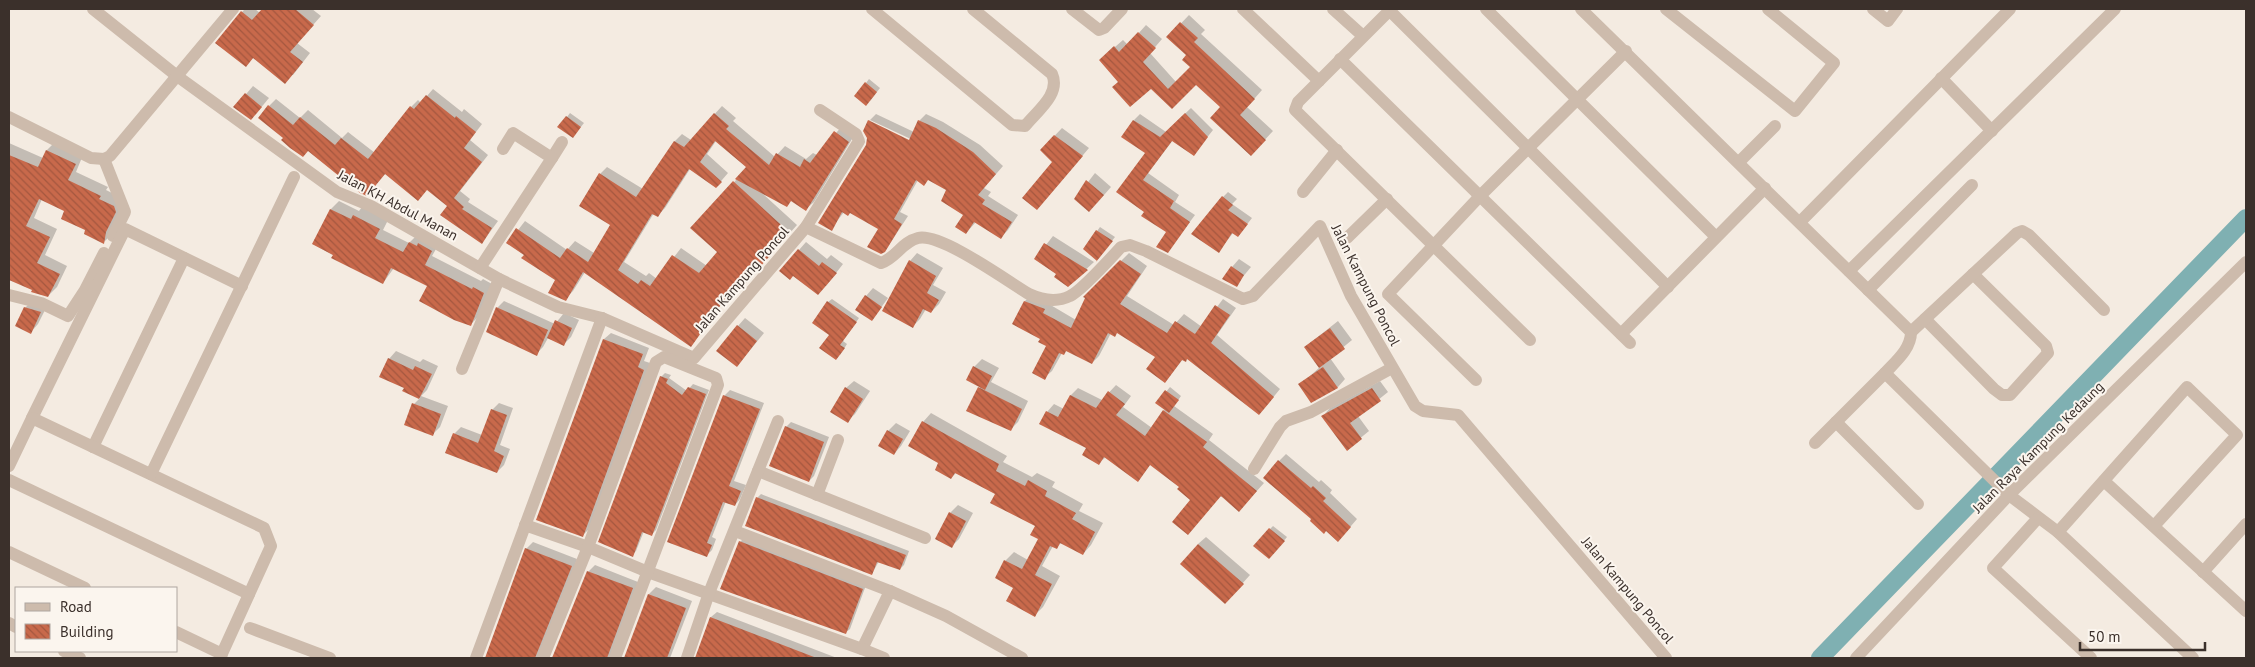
<svg xmlns="http://www.w3.org/2000/svg" width="2255" height="667" font-family="'PT Sans',sans-serif">
<style>
.shadow{fill:#0003;fill-rule:evenodd}
.lines{fill:none;stroke-linecap:round;stroke-linejoin:round}
.canal{stroke:#7fb0b2;stroke-width:18}
.building{fill:url(#building-back-hatch)}
.minor{stroke:#cdbbac;stroke-width:12}
.labels{text-anchor:middle;stroke-width:4;stroke-linejoin:round;paint-order:stroke}
.street-label{font-size:14px;fill:#3b302b;stroke:#fbf5ee}
</style>
<defs>
<pattern id="building-back-hatch" width="6" height="6" patternUnits="userSpaceOnUse" patternTransform="scale(1.25)"><rect width="6" height="6" fill="#c8694b"/><path d="M-1 5l2 2M0 0l6 6M5-1l2 2" fill="none" stroke="#a4573f"/></pattern>
</defs>
<rect width="100%" height="100%" fill="#f4ebe1"/>
<!-- shadow -->
<g class="shadow">
<polygon points="245,9 255,9 260,13 263,9 312,9 321,16 297,43 310,53 293,75 254,57 246,66 242,12"/>
<polygon points="1189,15 1205,30 1201,34 1262,90 1247,107 1273,131 1251,155 1221,107 1196,83 1172,108 1151,87 1119,82 1108,53 1123,40 1128,45 1146,25 1162,39 1150,53 1176,82 1191,67 1187,55 1168,37"/>
<polygon points="869,79 880,88 870,101 866,83"/>
<polygon points="253,86 269,98 259,110 235,107"/>
<polygon points="433,89 462,112 464,109 482,124 470,140 488,155 460,191 470,199 468,202 498,221 482,243 449,206 428,189 386,173 367,194 308,150 285,137 269,106 276,99 300,118 308,110 342,138 348,132 375,153 411,107 418,100 421,103"/>
<path d="M722,106l14,12 -3,3 42,36 10,-11 21,13 7,-6 4,2 26,-30 12,9 -41,68 -8,7 -14,-9 -29,-6 34,31 -60,67 -4,-4 -42,58 -106,-74 -12,19 -8,8 -8,-19 -49,-37 17,-22 42,29 8,-9 19,12 18,-28 -12,-51 7,-7 36,22 32,-48 7,-7 9,6zM716,141l32,26 -56,61 27,24 -12,14 -26,-18 -24,31 -8,-6 -3,3 -22,-14 30,-49 3,3 8,-8 25,-39 26,18 12,-14 -21,-19z"/>
<polygon points="1191,108 1213,130 1194,154 1173,140 1148,173 1179,195 1175,202 1195,215 1168,251 1168,232 1146,211 1118,191 1147,152 1134,120 1140,114 1166,132"/>
<polygon points="570,113 584,123 576,133 567,117"/>
<path d="M876,114l38,18 5,-11 7,-7 17,8 37,23 23,21 -19,22 7,4 -3,4 30,19 -10,15 -7,7 -25,-15 -10,11 -2,-18 -16,-25 -19,-11 -11,1 -18,32 8,4 -19,29 -9,-16 -30,-17h-6l-13,17 36,-83 2,-25zM870,120l45,21 -1,2 -44,-20z"/>
<polygon points="1062,128 1089,148 1044,201 1054,162 1041,150"/>
<polygon points="55,142 83,155 76,172 108,187 106,190 122,198 124,202 112,234 104,242 66,210 42,199 34,218 57,229 45,255 67,266 57,287 49,295 9,278 9,143 43,158 47,150"/>
<polygon points="1095,173 1111,187 1097,203 1075,199"/>
<polygon points="1228,192 1237,199 1232,204 1252,218 1238,236 1233,233 1219,251 1223,197"/>
<polygon points="339,201 359,211 362,207 388,220 383,230 409,243 418,234 440,242 432,256 481,281 483,279 492,284 479,316 471,324 429,285 394,268 383,283 313,244 331,209"/>
<polygon points="1100,227 1115,237 1099,257 1084,249"/>
<polygon points="1053,236 1094,262 1068,286 1057,274 1035,259"/>
<polygon points="806,242 827,259 831,255 843,264 826,286 799,250"/>
<polygon points="917,253 943,268 933,285 946,292 939,304 931,312 926,309 920,319 913,326 910,261"/>
<polygon points="1129,253 1147,266 1127,296 1174,325 1184,314 1202,327 1223,299 1236,308 1217,335 1280,389 1266,406 1188,358 1183,359 1165,382 1157,357 1117,332 1111,333 1099,356 1092,363 1067,350 1064,354 1062,353 1052,371 1044,378 1048,345 1041,339 1013,324 1025,301 1032,294 1076,320 1086,298 1085,297"/>
<polygon points="1239,259 1251,267 1236,285 1232,267"/>
<polygon points="873,288 888,298 872,320 866,296"/>
<polygon points="832,299 859,318 843,341 847,344 840,355 830,335 828,302"/>
<polygon points="33,300 48,304 38,324 31,332 25,308"/>
<polygon points="504,301 555,324 564,313 579,320 571,337 563,345 548,338 543,347 536,354 497,308"/>
<polygon points="745,318 764,333 737,366 738,326"/>
<polygon points="1338,321 1352,340 1330,358 1345,379 1338,387 1312,401 1300,385 1320,367 1305,347"/>
<polygon points="611,333 649,348 644,361 650,363 589,529 583,535 537,519 604,339"/>
<polygon points="396,351 420,362 423,359 438,366 427,390 421,396 448,406 440,427 432,435 414,404 420,398 405,388 389,359"/>
<polygon points="982,359 999,368 991,382 1028,401 1018,422 1010,430 979,388 981,386 968,380 974,367"/>
<polygon points="665,373 671,375 669,378 687,391 693,384 709,390 656,530 652,534 644,531 636,551 632,555 661,377"/>
<polygon points="854,381 870,391 855,414 847,421 846,388"/>
<polygon points="1380,381 1388,392 1358,416 1369,431 1347,449 1323,416 1330,408"/>
<polygon points="1116,385 1131,396 1123,407 1152,428 1165,409 1157,403 1170,387 1181,396 1174,406 1213,434 1209,440 1264,483 1246,503 1181,487 1151,464 1138,480 1106,457 1099,463 1087,448 1047,412 1054,404 1064,409 1071,395 1078,388 1102,400"/>
<polygon points="730,390 764,403 734,481 746,485 740,499 735,505 726,501 712,537 716,539 712,550 706,556 669,541 724,396"/>
<polygon points="499,403 513,408 500,445 510,449 504,465 497,472 454,434 461,427 482,435 492,410"/>
<polygon points="931,413 1007,456 1003,462 1032,477 1037,473 1055,482 1052,487 1083,504 1079,511 1103,523 1091,545 1083,554 1062,542 1056,548 1053,546 1042,566 1060,576 1043,607 1035,615 1015,587 996,577 1005,561 1014,552 1028,560 1039,539 1037,526 996,494 956,473 951,478 940,462 923,422"/>
<polygon points="791,422 829,437 814,476 809,481 786,427"/>
<polygon points="896,423 910,431 901,446 894,454 888,431"/>
<polygon points="1286,454 1319,482 1321,480 1332,490 1330,493 1357,519 1345,533 1313,519 1279,461"/>
<polygon points="761,494 909,551 904,565 900,569 879,561 872,574 757,498"/>
<polygon points="958,505 973,513 959,539 951,547 950,513"/>
<polygon points="1273,526 1287,537 1273,554 1270,529"/>
<polygon points="1206,537 1250,575 1232,595 1198,544"/>
<polygon points="744,538 866,585 850,629 845,633 740,542"/>
<polygon points="533,542 577,559 546,658 486,658 526,549"/>
<polygon points="595,565 638,582 618,658 553,658 588,572"/>
<polygon points="656,587 692,601 670,658 625,658 649,594"/>
<polygon points="717,612 837,658 697,658 711,617"/>
</g>
<g class="lines">
<!-- canal -->
<polyline class="canal" points="1820,658 2246,218"/>
</g>
<!-- building -->
<g class="building">
<polygon points="262,9 295,9 314,25 290,52 303,62 285,84 253,58 246,67 215,43 241,11 252,20"/>
<polygon points="1180,22 1198,38 1194,42 1255,99 1240,115 1266,140 1251,156 1210,118 1220,107 1196,85 1172,109 1151,89 1130,107 1112,87 1118,82 1099,60 1114,46 1119,52 1138,32 1156,48 1143,62 1168,89 1190,67 1182,60 1186,55 1166,37"/>
<polygon points="865,82 877,92 866,106 854,96"/>
<polygon points="245,93 262,107 251,120 233,107"/>
<polygon points="426,95 455,118 456,116 476,132 464,148 482,162 454,198 464,207 462,209 492,228 482,244 440,215 447,206 427,190 418,201 385,174 367,196 360,193 308,151 303,157 290,148 281,140 283,138 258,118 268,105 293,125 300,117 335,145 341,138 368,159 410,106 414,109"/>
<polygon points="714,113 729,126 726,129 769,165 776,153 800,167 804,159 810,163 834,131 849,142 806,211 791,201 787,207 735,179 746,167 715,141 700,162 722,182 716,188 689,169 658,217 652,214 618,270 638,284 641,280 650,286 672,255 699,273 717,252 690,228 733,181 790,233 737,293 732,289 691,347 583,272 566,301 548,293 555,280 521,258 524,255 506,243 516,228 560,258 567,248 588,262 610,225 579,206 599,173 636,197 674,141 684,147"/>
<polygon points="1185,113 1208,137 1194,156 1172,141 1143,180 1174,201 1170,208 1190,222 1168,253 1156,247 1166,232 1141,216 1144,212 1116,192 1145,153 1121,137 1133,120 1160,137"/>
<polygon points="566,116 581,127 573,138 557,127"/>
<polygon points="868,120 909,140 918,120 936,128 973,152 996,174 978,195 985,200 982,204 1012,222 1001,239 974,222 966,234 955,227 963,215 941,201 946,190 928,180 924,186 916,180 894,219 902,224 885,252 881,254 867,247 878,229 850,213 848,216 842,212 832,231 818,223 866,145 867,138 863,131"/>
<polygon points="1054,135 1083,156 1037,210 1022,198 1052,162 1040,150"/>
<polygon points="46,150 76,164 68,180 101,196 99,199 114,206 116,212 106,232 104,244 84,234 85,230 61,219 64,211 39,199 26,226 50,237 37,263 60,274 48,297 31,292 32,290 9,280 9,155 38,167"/>
<polygon points="1086,180 1104,195 1089,212 1074,199"/>
<polygon points="1222,196 1233,205 1228,210 1248,224 1238,237 1232,233 1219,253 1191,234"/>
<polygon points="330,209 351,219 353,215 380,229 375,238 403,252 409,242 417,246 418,243 432,251 425,265 472,289 473,287 484,293 471,326 454,320 419,301 427,286 391,268 383,284 331,258 333,255 312,244"/>
<polygon points="1096,230 1113,241 1096,262 1097,261 1083,249"/>
<polygon points="1044,243 1088,270 1068,287 1054,277 1056,274 1034,259"/>
<polygon points="798,249 819,266 822,262 837,273 818,295 793,276 790,280 779,271"/>
<polygon points="909,260 936,276 927,293 939,300 931,313 923,309 913,328 882,311"/>
<polygon points="1120,260 1141,274 1120,304 1167,333 1175,321 1195,334 1215,305 1230,315 1211,343 1274,397 1259,415 1187,359 1186,362 1182,360 1165,383 1146,369 1155,357 1117,333 1115,337 1108,333 1092,364 1066,351 1064,355 1059,353 1045,380 1032,373 1046,346 1038,342 1040,339 1012,324 1024,301 1045,309 1043,313 1071,328 1085,298 1083,297"/>
<polygon points="1231,266 1244,275 1237,287 1222,279"/>
<polygon points="865,295 882,307 872,321 855,310"/>
<polygon points="827,301 857,322 840,345 845,348 836,360 819,348 829,335 812,323"/>
<polygon points="24,307 41,312 31,334 15,326"/>
<polygon points="496,307 548,330 537,356 486,332"/>
<polygon points="555,320 572,328 564,346 547,338"/>
<polygon points="737,325 757,341 737,367 716,351"/>
<polygon points="1330,328 1345,349 1319,368 1304,347"/>
<polygon points="603,339 643,354 638,367 644,370 583,537 536,520"/>
<polygon points="388,358 413,370 415,366 432,374 419,399 402,391 404,388 379,377"/>
<polygon points="973,366 992,376 985,390 966,380"/>
<polygon points="1323,367 1338,388 1311,403 1298,384"/>
<polygon points="660,376 668,379 666,383 682,395 688,387 706,394 652,536 642,532 633,557 598,542"/>
<polygon points="845,387 863,399 848,423 830,412"/>
<polygon points="978,387 1022,409 1011,431 966,411"/>
<polygon points="1372,388 1381,401 1350,423 1362,439 1347,451 1321,416"/>
<polygon points="1165,390 1179,400 1169,413 1155,403"/>
<polygon points="1108,391 1125,404 1116,415 1145,436 1163,410 1207,442 1203,447 1257,491 1239,512 1221,496 1188,535 1172,522 1190,500 1177,489 1179,487 1150,465 1138,482 1104,457 1099,465 1082,455 1086,448 1039,424 1046,411 1058,417 1070,395 1096,408"/>
<polygon points="723,395 760,409 729,486 741,491 735,506 723,502 707,543 712,545 707,557 667,542"/>
<polygon points="412,403 441,414 433,436 404,425"/>
<polygon points="491,409 507,415 494,451 504,456 497,473 445,453 453,433 478,443"/>
<polygon points="922,421 999,464 996,471 1025,486 1028,480 1047,491 1045,496 1076,513 1072,519 1095,532 1083,555 1060,543 1057,549 1050,546 1035,575 1052,584 1035,617 1006,601 1013,588 995,578 1004,560 1022,569 1038,539 1030,535 1035,526 990,503 995,494 955,473 951,479 935,470 938,463 908,446"/>
<polygon points="785,426 824,442 809,482 769,466"/>
<polygon points="887,430 903,439 894,455 878,446"/>
<polygon points="1278,460 1311,488 1313,486 1326,498 1323,501 1351,527 1338,542 1326,531 1324,534 1310,521 1311,519 1263,478"/>
<polygon points="756,497 906,555 900,570 877,562 872,575 745,526"/>
<polygon points="949,512 966,521 952,548 935,539"/>
<polygon points="1269,528 1285,541 1269,559 1253,546"/>
<polygon points="739,541 863,589 846,634 720,589"/>
<polygon points="1198,544 1244,584 1225,604 1180,564"/>
<polygon points="525,548 572,566 535,658 485,658"/>
<polygon points="587,571 633,588 607,658 552,658"/>
<polygon points="648,594 686,608 667,658 624,658"/>
<polygon points="710,617 814,657 814,658 695,658"/>
</g>
<g class="lines">
<!-- minor -->
<g class="minor">
<path d="M93,9l84,67 160,116 34,14 128,73 59,28 44,11 92,40 112,-131 75,36c15,-5 21,-21 37,-25 22,-6 89,43 111,56 13,6 27,9 41,2 11,-5 41,-38 51,-49l9,-2 16,6 97,48 10,-3 67,-70 31,70 64,110 8,5 35,4 208,243"/>
<path d="M872,9l140,116 13,1c12,-15 36,-32 27,-52l-79,-65"/>
<polyline points="1072,9 1099,30 1104,28 1122,9"/>
<polyline points="1243,9 1319,81"/>
<polyline points="1333,9 1363,36"/>
<polyline points="1391,9 1298,102 1295,110 1530,340"/>
<polyline points="1486,9 1716,237"/>
<path d="M1581,9l330,323c0,17 -15,29 -26,41l124,122 49,37 135,126"/>
<polyline points="1666,9 1795,111 1834,63 1768,9"/>
<polyline points="1873,9 1888,21 1897,9"/>
<polyline points="1389,10 1668,287"/>
<polyline points="1340,59 1630,343"/>
<polyline points="1941,78 1992,131"/>
<polyline points="9,117 91,158 104,159 110,156 233,9"/>
<polyline points="552,158 562,142"/>
<polyline points="104,159 125,212 113,236"/>
<polyline points="1739,162 1775,126"/>
<polyline points="1303,192 1337,150"/>
<polyline points="1800,222 2010,9"/>
<polyline points="806,227 859,141 856,134 820,110"/>
<polyline points="1347,238 1387,199"/>
<polyline points="480,268 552,158 513,133 503,149"/>
<polyline points="1849,271 2115,9"/>
<polyline points="1868,290 1972,185"/>
<polyline points="9,295 41,303 68,316 85,290 104,253"/>
<polyline points="1925,319 1994,389 2002,395 2010,395 2048,353 2046,346 1973,274"/>
<polyline points="1911,332 2017,233 2022,231 2029,235 2104,310"/>
<polyline points="1621,334 1765,188"/>
<polyline points="462,369 499,279"/>
<polyline points="1476,380 1388,294 1481,195 1626,51"/>
<polyline points="32,418 125,229 242,286"/>
<polyline points="1836,422 1918,504"/>
<polyline points="1815,443 1885,373"/>
<polyline points="93,447 184,258"/>
<polyline points="9,466 32,418 264,528 271,546 220,658"/>
<polyline points="1254,469 1280,427 1286,421 1311,412 1392,368"/>
<polyline points="758,471 925,538"/>
<polyline points="151,474 294,177"/>
<polyline points="9,480 249,594"/>
<polyline points="2104,481 2246,611"/>
<polyline points="817,495 838,440"/>
<polyline points="2038,518 1993,568 2091,658"/>
<polyline points="525,525 588,547 648,572 862,649 890,591 735,531"/>
<polyline points="2058,532 2187,387 2237,435 2154,526"/>
<polyline points="9,552 85,588"/>
<polyline points="2203,572 2246,524"/>
<polyline points="890,591 946,616 1022,658"/>
<polyline points="9,623 16,627"/>
<polyline points="250,628 330,658"/>
<polyline points="176,632 222,654"/>
<polyline points="862,649 884,658"/>
<polyline points="64,651 80,658"/>
<polyline points="476,658 602,318"/>
<polyline points="543,658 588,547 656,362 664,357 716,378 718,385 615,658"/>
<polyline points="687,658 709,593 778,421"/>
<polyline points="1856,658 2009,495 2246,262"/>
</g>
</g>
<g class="labels">
<!-- street labels -->
<g class="street-label">
<text transform="translate(398 205) rotate(28)" y="5">Jalan KH Abdul Manan</text>
<text transform="translate(742 279) rotate(-49)" y="5">Jalan Kampung Poncol</text>
<text transform="translate(1366 285) rotate(63)" y="5">Jalan Kampung Poncol</text>
<text transform="translate(2038 447) rotate(-45)" y="5">Jalan Raya Kampung Kedaung</text>
<text transform="translate(1628 590) rotate(50)" y="5">Jalan Kampung Poncol</text>
</g>
</g>
<!-- border -->
<rect width="2255" height="667" fill="none" stroke="#3b302b" stroke-width="20"/>
<!-- legend -->
<rect x="15" y="587" width="162" height="65" fill="#fbf5ee" stroke="#aea6a0"/>
<rect x="25" y="603" width="25" height="8" fill="#cdbbac" stroke="#aea6a0"/>
<text x="60" y="612" font-size="15" fill="#3b302b">Road</text>
<rect x="25" y="624" width="25" height="15" fill="url(#building-back-hatch)" stroke="#aea6a0"/>
<text x="60" y="637" font-size="15" fill="#3b302b">Building</text>
<!-- scale -->
<path d="M2080 642v8h125v-8" fill="none" stroke="#3b302b" stroke-width="2.5"/>
<text x="2088" y="642" font-size="15" fill="#3b302b" stroke="#fbf5ee" stroke-width="4" paint-order="stroke">50 m</text>
</svg>
